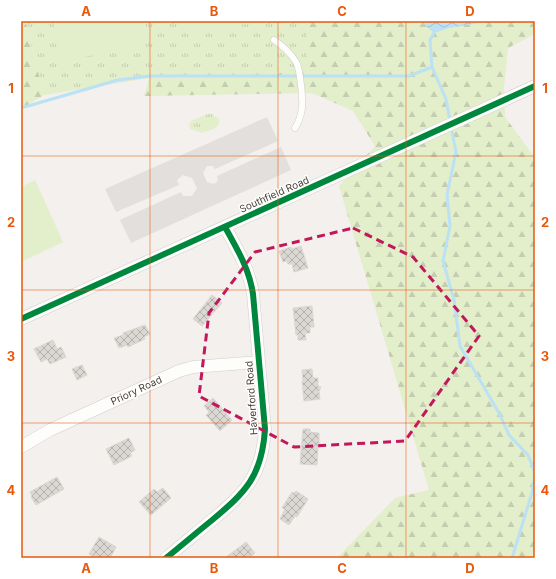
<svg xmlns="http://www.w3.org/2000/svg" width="556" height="579" font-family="Inter,sans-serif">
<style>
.grass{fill:url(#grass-tufts)}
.forest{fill:url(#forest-firs)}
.pitch{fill:#e3eecb}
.parking{fill:#e2dfdc}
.water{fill:url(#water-waves)}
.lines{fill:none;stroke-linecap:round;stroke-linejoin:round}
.stream{stroke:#bae1f4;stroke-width:3}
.building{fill:url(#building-cross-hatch);stroke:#dbd7d2}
.lane-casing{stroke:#d1ceca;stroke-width:7}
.street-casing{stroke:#d1ceca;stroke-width:13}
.lane{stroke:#fdfdfc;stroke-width:6}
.street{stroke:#fdfdfc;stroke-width:12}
.cycleway-casing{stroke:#fff;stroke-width:8}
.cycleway{stroke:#00873e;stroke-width:6}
.marked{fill:none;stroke:#c2185b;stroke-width:3;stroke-dasharray:8 5;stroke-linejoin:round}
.grid{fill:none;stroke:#e8590c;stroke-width:1;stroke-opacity:0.55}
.labels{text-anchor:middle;stroke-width:3;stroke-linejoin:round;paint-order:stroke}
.street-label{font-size:10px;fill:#4b4237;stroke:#fff}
.neatline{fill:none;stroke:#e8590c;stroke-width:1.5}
.grid-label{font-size:13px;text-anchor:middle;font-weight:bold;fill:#e8590c}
</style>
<defs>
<pattern id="grass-tufts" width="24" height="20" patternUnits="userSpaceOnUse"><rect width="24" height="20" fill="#e3eecb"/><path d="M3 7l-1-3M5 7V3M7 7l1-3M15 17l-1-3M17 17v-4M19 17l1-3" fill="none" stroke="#c4cdaf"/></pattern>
<pattern id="forest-firs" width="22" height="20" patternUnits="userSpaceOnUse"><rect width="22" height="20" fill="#e3eecb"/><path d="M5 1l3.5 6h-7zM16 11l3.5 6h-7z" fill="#c4cdaf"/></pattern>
<pattern id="water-waves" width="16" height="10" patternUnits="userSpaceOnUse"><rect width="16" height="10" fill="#bae1f4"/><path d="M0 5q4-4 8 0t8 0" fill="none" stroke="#a1c2d2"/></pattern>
<pattern id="building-cross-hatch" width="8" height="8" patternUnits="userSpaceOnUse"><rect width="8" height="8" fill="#dbd8d3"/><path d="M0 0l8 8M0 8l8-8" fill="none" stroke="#b4b1ac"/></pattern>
</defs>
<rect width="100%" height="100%" fill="#f3f0ed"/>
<!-- grass -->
<g class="grass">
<polygon points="25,21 307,21 307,61 265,80 149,78 44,95"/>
<path d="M208,114h4l7,5c1,10 -9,11 -17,14l-12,-4 -1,-4 2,-4z"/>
</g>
<!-- forest -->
<g class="forest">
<polygon points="21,21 25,21 44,95 21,109"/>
<polygon points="307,21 535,21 535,34 508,48 504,88 505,117 535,158 535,558 337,558 395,498 429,490 339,186 375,146 353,111 312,93 144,96 149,78 265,80 307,61"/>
</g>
<!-- pitch -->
<g class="pitch">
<polygon points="53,21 142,21 146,43 62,62"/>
<polygon points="181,21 267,21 183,33"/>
<polygon points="35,180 63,242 21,262 21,187"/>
</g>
<!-- parking -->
<polygon class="parking" points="267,117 278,141 215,169 213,166 207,166 203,173 207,182 214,184 218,181 217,176 281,147 291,170 131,243 120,220 181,192 183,196 192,196 197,188 192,178 183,175 177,180 179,185 116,212 105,189"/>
<!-- water -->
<polygon class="water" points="426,21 490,21 449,28 434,33 426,26"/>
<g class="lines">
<!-- stream -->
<g class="stream">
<polyline points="434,33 430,40 432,67 446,99 450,121"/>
<polyline points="21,108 118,80 150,76 409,76 432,67"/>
<polyline points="451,127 456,152 447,195 450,226 443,261 454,300 460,346 499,413 509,435 528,455 535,473"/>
<polyline points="512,558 532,493 535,474"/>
</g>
</g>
<!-- building -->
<g class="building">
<polygon points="301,246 308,268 294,272 292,264 288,264 287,261 283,262 279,251 291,247 292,249"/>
<polygon points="212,295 222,303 202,326 193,319"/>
<polygon points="312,306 314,327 310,327 310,333 305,333 306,340 298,340 298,335 296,335 293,308"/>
<polygon points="145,325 150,334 144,337 145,339 128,347 127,345 119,348 114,338 123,335 123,333"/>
<polygon points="53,340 57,349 61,347 66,357 50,364 47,359 41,362 34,349"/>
<polygon points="82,365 87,375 77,380 72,369"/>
<polygon points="312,369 313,378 318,378 318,386 321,387 319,391 320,399 304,401 302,381 303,381 302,370"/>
<polygon points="213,398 232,420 220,431 206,415 209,412 204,406"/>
<polygon points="303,429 310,429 310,432 319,433 319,442 321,445 318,447 317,465 300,464"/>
<polygon points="129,438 135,450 130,453 132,456 114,465 106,449"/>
<polygon points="57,477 64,489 36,505 31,497 32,496 30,492"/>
<polygon points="163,488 171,498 151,515 139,502 154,489 157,492"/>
<polygon points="296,491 308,499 297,517 295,516 289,525 280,519 285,509 282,508 292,492 294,493"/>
<polygon points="99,537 116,547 110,558 96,558 89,554"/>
<polygon points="246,542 255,553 249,558 225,558"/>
</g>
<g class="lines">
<!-- lane casing -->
<g class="lane-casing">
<path id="lane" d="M274,40c9,6 16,12 22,22 4,6 7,37 6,46 -1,7 -3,14 -7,20"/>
</g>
<!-- street casing -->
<g class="street-casing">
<g id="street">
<polyline points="21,319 535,86"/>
<polyline points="21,447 50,430 179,371 193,367 259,362"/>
<path d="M166,558c15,-12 30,-25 45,-37 35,-29 51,-45 54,-92l-12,-135c-4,-26 -16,-45 -28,-67"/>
</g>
</g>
<!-- lane -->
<use href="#lane" class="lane"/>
<!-- street -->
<use href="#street" class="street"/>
<!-- cycleway casing -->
<g class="cycleway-casing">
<g id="cycleway">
<polyline points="21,319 535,86"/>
<path d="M166,558c15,-12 30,-25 45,-37 35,-29 51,-45 54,-92l-12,-135c-4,-26 -16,-45 -28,-67"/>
</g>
</g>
<!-- cycleway -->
<use href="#cycleway" class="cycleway"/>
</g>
<!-- marked area -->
<path class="marked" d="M353,228l60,29 66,79 -74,105 -111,6 -95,-51 10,-83 46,-61z"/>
<!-- grid -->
<path class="grid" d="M150,21v537M278,21v537M406,21v537M21,156h514M21,290h514M21,423h514"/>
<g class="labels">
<!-- street labels -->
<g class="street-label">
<text transform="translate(274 194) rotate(-24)" y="4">Southfield Road</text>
<text transform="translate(136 390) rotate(-25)" y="4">Priory Road</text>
<text transform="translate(251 398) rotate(-94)" y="4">Haverford Road</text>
</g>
</g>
<!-- border -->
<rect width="556" height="579" fill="none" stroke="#ffffff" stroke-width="44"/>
<rect x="22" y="22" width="512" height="535" class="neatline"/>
<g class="grid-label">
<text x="86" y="16">A</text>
<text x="214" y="16">B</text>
<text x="342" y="16">C</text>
<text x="470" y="16">D</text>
<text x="11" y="93">1</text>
<text x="545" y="93">1</text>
<text x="11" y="227">2</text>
<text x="545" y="227">2</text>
<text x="11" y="361">3</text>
<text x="545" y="361">3</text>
<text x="11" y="495">4</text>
<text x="545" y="495">4</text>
<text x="86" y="573">A</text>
<text x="214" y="573">B</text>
<text x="342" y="573">C</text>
<text x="470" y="573">D</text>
</g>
</svg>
